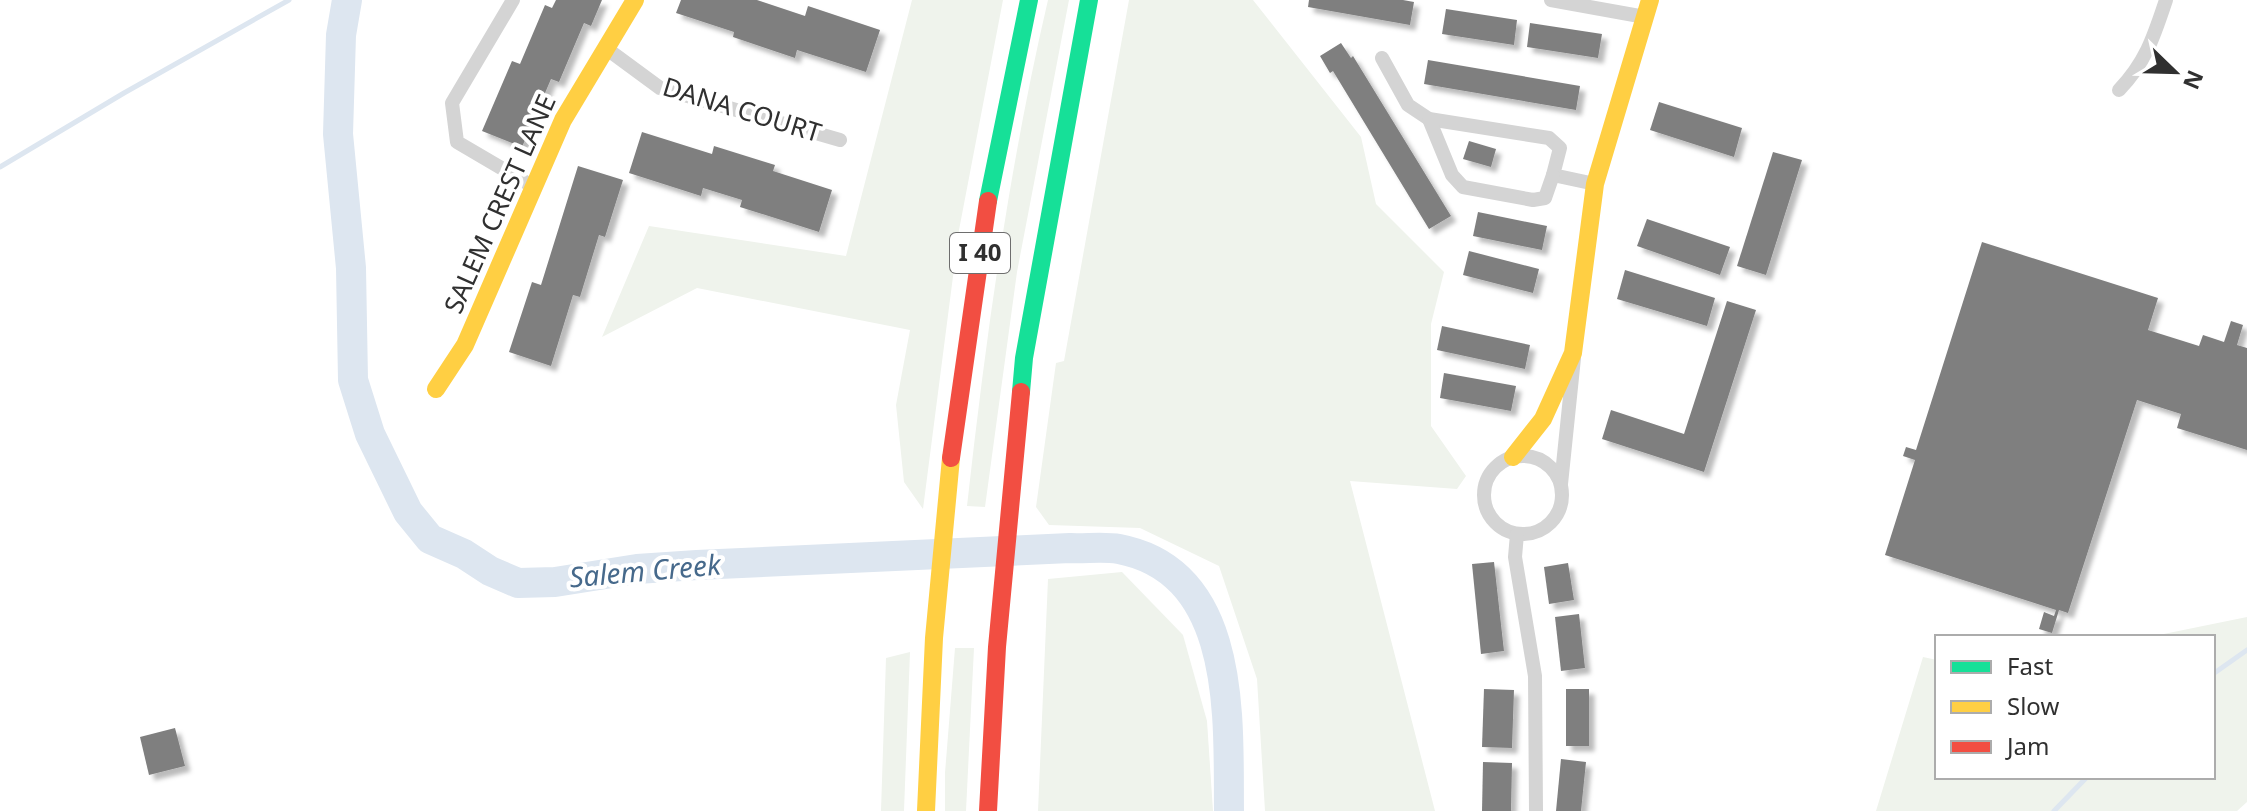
<svg xmlns="http://www.w3.org/2000/svg" width="2247" height="811" font-family="'Noto Sans',sans-serif">
<style>
.green{fill:#eff3ec}
.lines{fill:none;stroke-linecap:round;stroke-linejoin:round}
.stream{stroke:#dde6f0;stroke-width:5}
.river{stroke:#dde6f0;stroke-width:30}
.building{fill:#7f7f7f;filter:url(#shadow)}
.street{stroke:#d4d4d4;stroke-width:14}
.fast{stroke:#16e098;stroke-width:18}
.slow{stroke:#ffcf43;stroke-width:18}
.jam{stroke:#f24e42;stroke-width:18}
.labels{text-anchor:middle;stroke-width:8;stroke-linejoin:round;paint-order:stroke}
.shield{fill:#fff;stroke:#6e6e6e;stroke-width:2}
.shield-label{font-size:24px;font-weight:bold;fill:#303030}
.street-label{font-size:26px;fill:#303030;stroke:#fff}
.water-label{font-size:28px;font-style:italic;fill:#46698b;stroke:#fff}
</style>
<defs>
<filter id="shadow"><feDropShadow dx="5.5" dy="5.5" stdDeviation="2" flood-color="#0004"/></filter>
</defs>
<rect width="100%" height="100%" fill="#fff"/>
<!-- green -->
<g class="green">
<polygon points="912,0 1003,0 959,230 923,509 904,482 896,405 910,330 697,288 602,337 649,226 846,256"/>
<path d="M1048,0h21l-52,272 -32,235 -18,-1c19,-170 42,-339 81,-506z"/>
<polygon points="1129,0 1253,0 1361,137 1376,204 1444,272 1431,324 1431,426 1466,476 1457,489 1350,481 1435,811 1265,811 1257,679 1219,566 1140,528 1049,525 1036,507 1056,363 1064,361"/>
<polygon points="1122,572 1183,635 1207,721 1213,811 1038,811 1048,579"/>
<polygon points="2247,617 2247,802 2237,811 1876,811 1923,657 1937,660 1937,777 2213,777 2213,637 2149,637"/>
<polygon points="955,648 974,648 966,811 945,811 945,773"/>
<polygon points="910,652 904,811 881,811 886,658"/>
</g>
<g class="lines">
<!-- stream -->
<g class="stream">
<polyline points="0,167 124,93 289,0"/>
<polyline points="2213,674 2247,650"/>
<polyline points="2054,811 2087,777"/>
</g>
<!-- river -->
<path class="river" d="M347,0l-6,35 -3,99 13,134 2,112 17,54 38,78 22,27 34,15 26,17 28,12 37,-1 82,-13 60,-4 373,-17c15,1 33,-2 49,1 119,23 109,171 110,262"/>
</g>
<!-- building -->
<g class="building">
<polygon points="556,0 602,0 591,26 584,23 559,82 551,79 522,147 482,131 512,61 520,64 545,5 552,8"/>
<polygon points="681,0 757,0 805,16 808,6 880,30 866,72 797,50 795,58 733,37 734,32 676,13"/>
<polygon points="1309,0 1403,0 1414,2 1410,25 1308,7"/>
<polygon points="1446,9 1517,20 1514,45 1442,34"/>
<polygon points="1530,23 1602,34 1598,58 1527,47"/>
<polygon points="1341,43 1351,58 1353,56 1451,216 1429,229 1333,71 1330,73 1320,56"/>
<polygon points="1428,60 1580,86 1576,110 1424,84"/>
<polygon points="1659,102 1742,128 1734,157 1650,130"/>
<polygon points="642,132 712,154 714,146 775,165 773,171 832,190 819,232 740,207 742,200 703,188 701,196 629,173"/>
<polygon points="1469,141 1496,149 1491,167 1463,159"/>
<polygon points="1773,152 1802,160 1766,275 1737,266"/>
<polygon points="578,166 623,180 605,237 599,235 580,297 573,295 551,366 509,352 532,282 541,285"/>
<polygon points="1478,212 1547,226 1542,250 1473,236"/>
<polygon points="1647,219 1730,247 1720,275 1637,246"/>
<polygon points="1982,242 2158,298 2148,330 2199,346 2203,335 2224,342 2231,321 2243,325 2237,345 2247,348 2247,450 2177,428 2181,414 2137,400 2068,613 2059,610 2052,633 2039,629 2044,612 2054,616 2056,610 1885,555 1915,460 1903,456 1906,447 1916,450"/>
<polygon points="1469,251 1539,269 1533,293 1463,275"/>
<polygon points="1625,270 1715,298 1707,326 1617,299"/>
<polygon points="1727,301 1756,310 1704,472 1602,439 1611,410 1684,434"/>
<polygon points="1442,326 1530,345 1525,369 1437,350"/>
<polygon points="1444,373 1516,386 1511,411 1440,398"/>
<polygon points="1494,562 1504,651 1481,654 1472,564"/>
<polygon points="1568,563 1574,600 1549,604 1544,567"/>
<polygon points="1579,614 1585,668 1561,671 1555,617"/>
<polygon points="1484,689 1514,690 1512,748 1482,747"/>
<rect x="1566" y="689" width="23" height="57"/>
<polygon points="175,728 185,766 149,775 140,737"/>
<polygon points="1561,759 1586,762 1581,811 1556,811"/>
<polygon points="1483,762 1512,763 1511,811 1482,811"/>
</g>
<g class="lines">
<!-- street -->
<g class="street">
<polyline points="513,0 452,103 457,142 532,186"/>
<polyline points="1551,0 1645,17"/>
<polyline points="607,49 660,88 840,140"/>
<polyline points="1382,58 1408,105 1429,119 1549,138 1560,148 1553,175 1595,184"/>
<path d="M2119,90c27,-28 35,-54 47,-90"/>
<polyline points="1429,119 1452,175 1463,187 1533,200 1545,198 1553,175"/>
<circle cx="1523" cy="495" r="39"/>
<polyline points="1561,484 1574,358"/>
<polyline points="1517,534 1515,557 1535,676 1536,811"/>
</g>
<!-- fast -->
<g class="fast">
<polyline points="988,201 1029,0"/>
<polyline points="1021,392 1024,358 1089,0"/>
</g>
<!-- slow -->
<g class="slow">
<polyline points="436,389 465,345 563,120 635,0"/>
<polyline points="1513,457 1543,419 1573,353 1595,184 1650,0"/>
<polyline points="926,811 934,638 951,458"/>
</g>
<!-- jam -->
<g class="jam">
<polyline points="951,458 988,201"/>
<polyline points="988,811 997,647 1021,392"/>
</g>
</g>
<g class="labels">
<!-- shield labels -->
<rect class="shield" x="950" y="233" width="60" height="40" rx="6"/>
<g class="shield-label">
<text x="980" y="261">I 40</text>
</g>
<!-- street labels -->
<g class="street-label">
<text transform="translate(742 110) rotate(17)" y="9">DANA COURT</text>
<text transform="translate(500 204) rotate(-66)" y="9">SALEM CREST LANE</text>
</g>
<!-- water labels -->
<g class="water-label">
<text transform="translate(645 571) rotate(-5)" y="10">Salem Creek</text>
</g>
</g>
<!-- legend -->
<rect x="1935" y="635" width="280" height="144" fill="#ffffff" stroke="#acacac" stroke-width="2"/>
<rect x="1951" y="661" width="40" height="12" fill="#16e098" stroke="#acacac" stroke-width="2"/>
<text x="2007" y="675" font-size="24" fill="#303030">Fast</text>
<rect x="1951" y="701" width="40" height="12" fill="#ffcf43" stroke="#acacac" stroke-width="2"/>
<text x="2007" y="715" font-size="24" fill="#303030">Slow</text>
<rect x="1951" y="741" width="40" height="12" fill="#f24e42" stroke="#acacac" stroke-width="2"/>
<text x="2007" y="755" font-size="24" fill="#303030">Jam</text>
<!-- north arrow -->
<g transform="translate(2175 72) rotate(113)" stroke="#ffffff" stroke-width="6" paint-order="stroke">
<path d="M0-6L14 30L0 20L-14 30Z" fill="#303030"/>
<text y="-12" font-size="22" font-weight="bold" text-anchor="middle" fill="#303030">N</text>
</g>
</svg>
